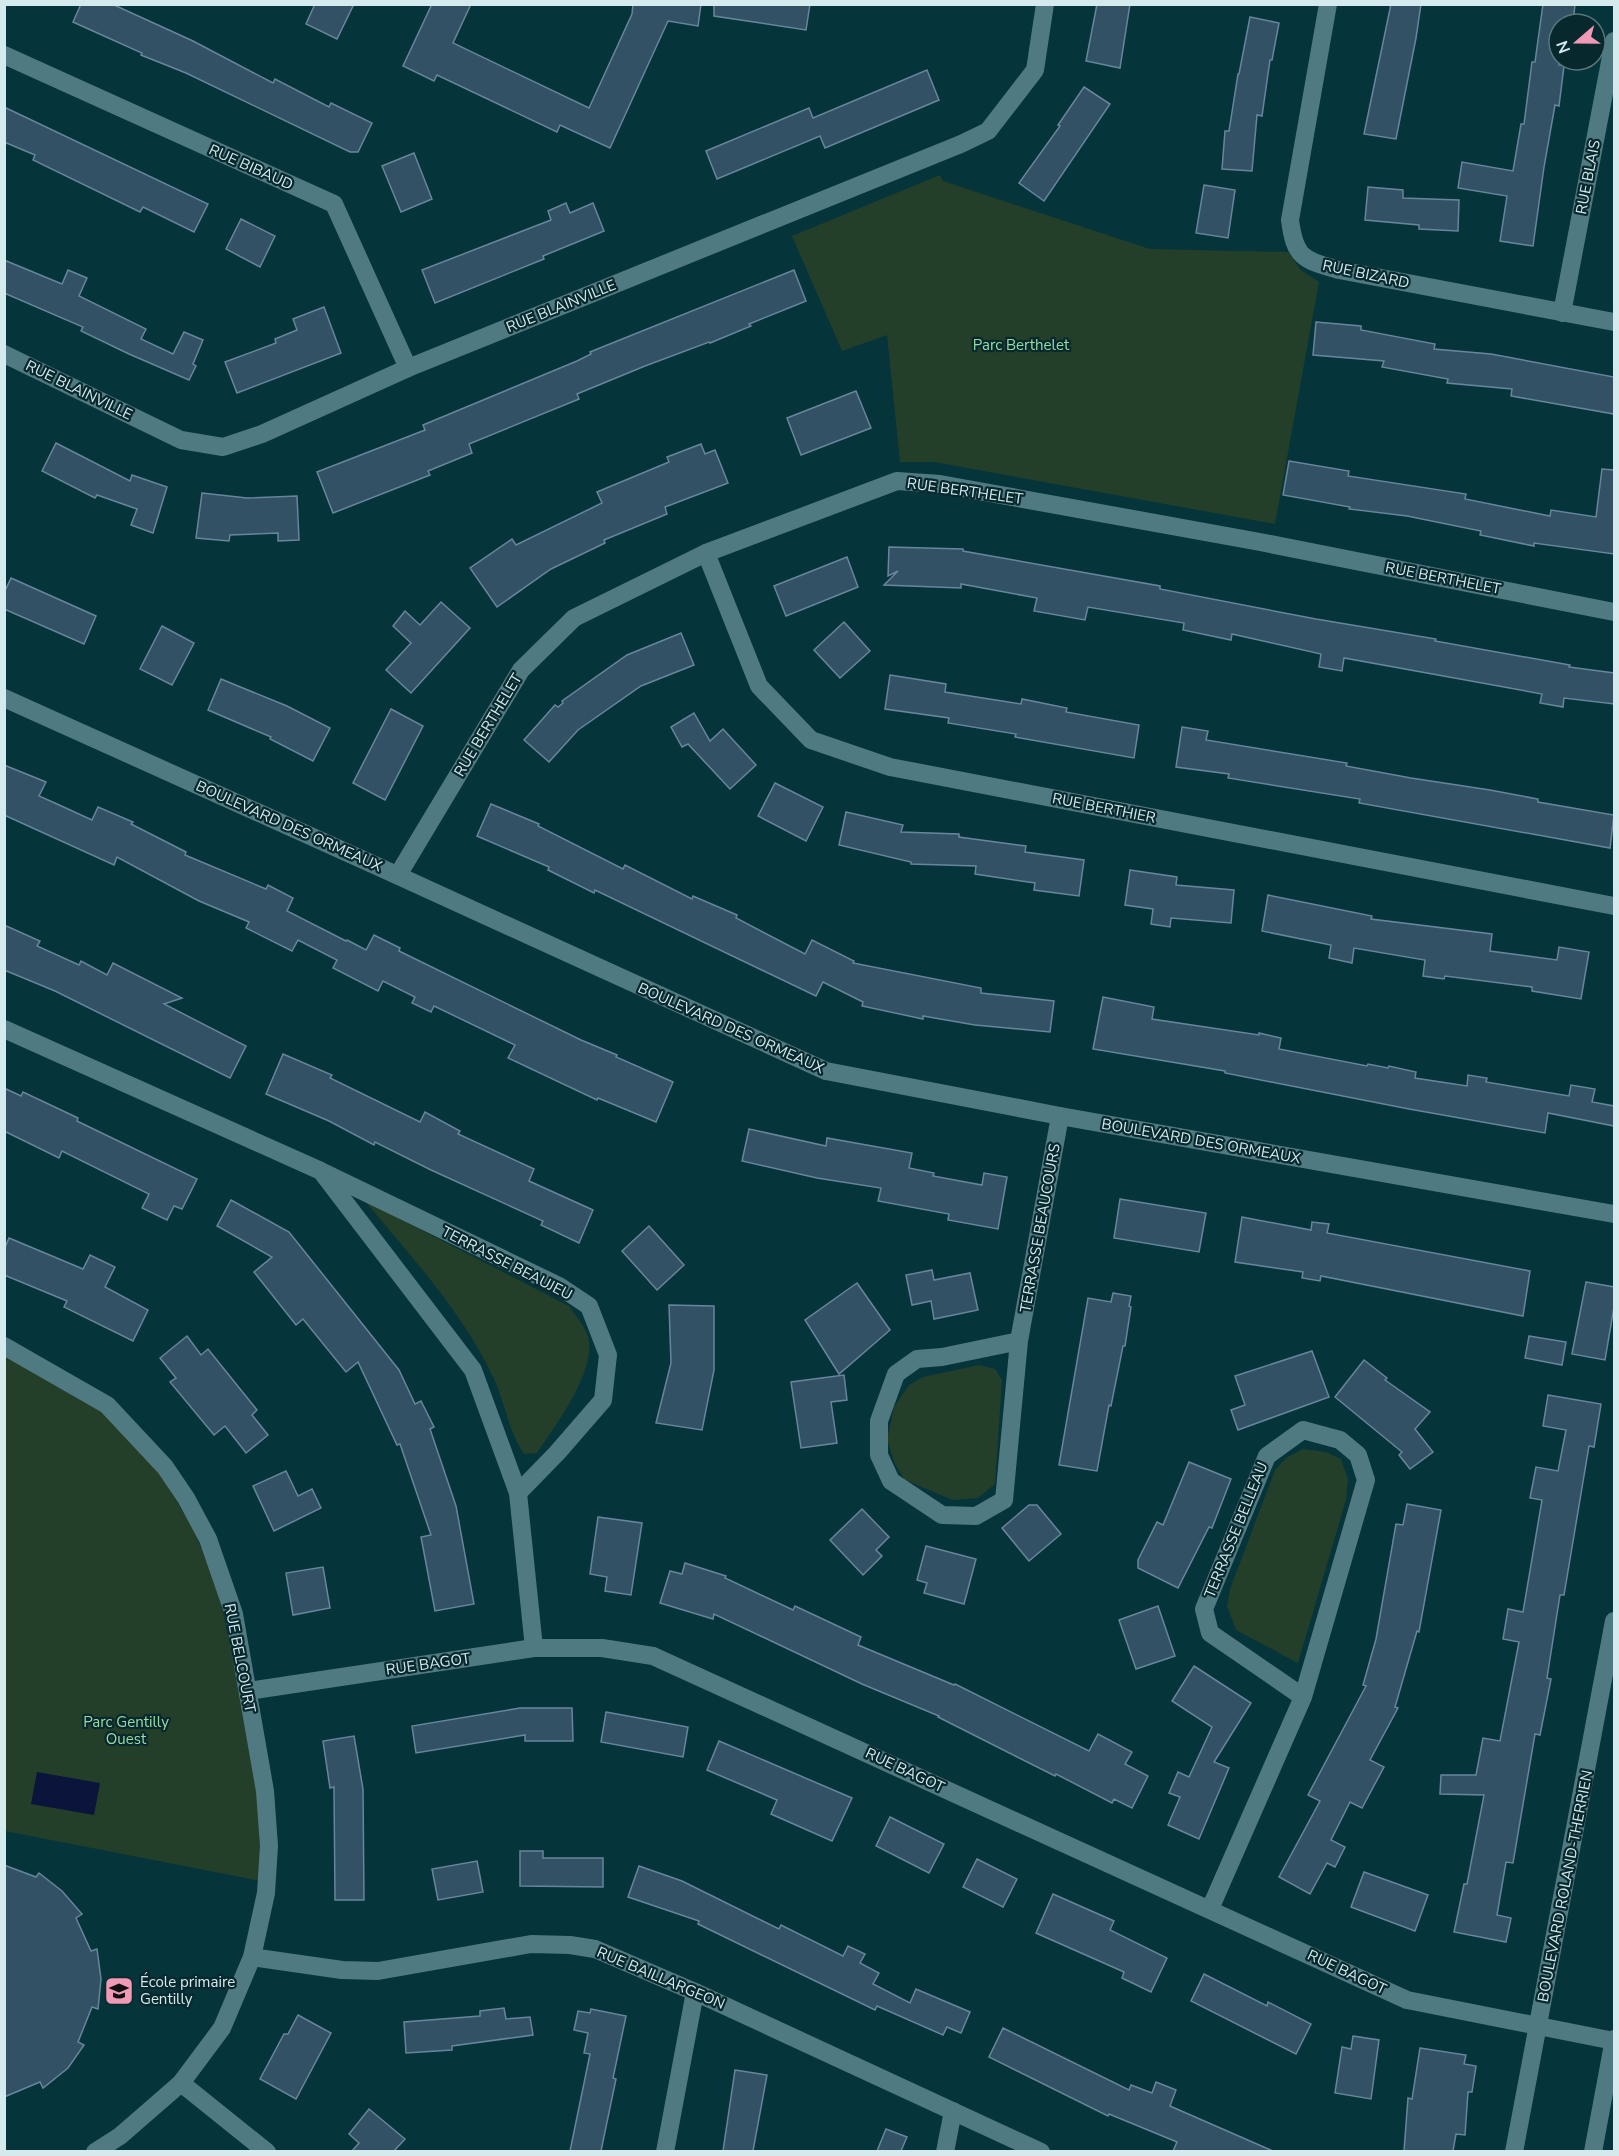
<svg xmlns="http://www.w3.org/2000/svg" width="1619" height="2156" font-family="'Nunito Sans',sans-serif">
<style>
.green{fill:#243f29}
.water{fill:#0b143a}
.building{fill:#335164;stroke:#67869c;stroke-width:1.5}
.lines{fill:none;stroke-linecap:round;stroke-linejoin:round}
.minor{stroke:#507a81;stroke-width:18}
.secondary{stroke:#507a81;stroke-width:18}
.labels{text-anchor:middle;stroke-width:4.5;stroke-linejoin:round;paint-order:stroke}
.street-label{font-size:15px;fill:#d4eaed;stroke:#07282d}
.park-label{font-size:15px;fill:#99dca3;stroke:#07282d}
.poi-label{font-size:15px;fill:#d4eaed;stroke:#07282d;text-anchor:start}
</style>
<rect width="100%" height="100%" fill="#05343a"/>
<!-- green -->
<g class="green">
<polygon points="940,175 943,181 1150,249 1288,252 1301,270 1319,282 1275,524 934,462 900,462 887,335 842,351 792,236"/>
<path d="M365,1201l204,105c6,9 15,19 18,28 13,33 -32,92 -50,119l-13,1c-16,-24 -19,-52 -31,-77 -31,-66 -82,-120 -128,-176z"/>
<polygon points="5,1350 104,1407 159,1470 195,1533 218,1589 248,1730 258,1796 261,1881 5,1831"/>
<polygon points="979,1365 995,1369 1002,1380 995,1484 978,1498 953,1500 905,1480 895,1464 887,1440 894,1407 909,1385 923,1377"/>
<polygon points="1303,1449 1326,1452 1341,1459 1348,1479 1346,1500 1298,1663 1236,1630 1227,1606 1230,1589 1275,1470 1286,1458"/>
</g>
<!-- water -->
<polygon class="water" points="37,1772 100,1783 94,1815 31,1804"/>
<!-- building -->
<g class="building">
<polygon points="81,4 112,4 193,41 273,83 275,79 329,107 331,103 372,123 358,152 350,152 186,73 141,55 142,53 73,22"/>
<polygon points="315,4 354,4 337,39 306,24"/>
<polygon points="432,4 471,4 453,43 589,108 632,14 633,4 701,4 698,26 668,21 610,148 560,125 557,132 437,75 434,81 403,66"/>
<polygon points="714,4 810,4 806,30 714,16"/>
<polygon points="1097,4 1130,4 1120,68 1086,61"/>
<polygon points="1391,4 1421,4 1416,38 1396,139 1364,134"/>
<polygon points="1543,4 1575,4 1573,24 1559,24 1559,65 1564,66 1559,106 1555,105 1544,167 1533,246 1500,241 1507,196 1458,188 1462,162 1513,171 1521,124 1524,124 1532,62 1535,62"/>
<polygon points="1250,17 1279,23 1272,60 1270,60 1262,116 1257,115 1252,171 1222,169 1225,131 1229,131 1238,74 1239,74"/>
<polygon points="927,70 939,100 825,148 820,136 717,179 706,151 809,108 813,118"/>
<polygon points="1084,87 1110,104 1044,201 1019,183 1060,126 1058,125"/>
<polygon points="4,107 208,204 194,232 143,207 140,212 33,160 35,155 4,142"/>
<polygon points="414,153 432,199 401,212 382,166"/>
<polygon points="1204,185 1235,190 1228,238 1196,233"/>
<polygon points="1368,187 1403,190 1403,198 1459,200 1458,231 1419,229 1419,225 1365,220"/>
<polygon points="566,203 570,213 593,203 604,231 543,256 544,259 435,303 422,270 551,220 548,211"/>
<polygon points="241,219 275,236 260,267 226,249"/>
<polygon points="4,260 62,284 68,270 87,278 79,296 146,329 141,339 173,354 184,332 203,340 193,364 196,366 189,380 129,354 81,331 83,327 4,293"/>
<polygon points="794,270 806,301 749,324 751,326 710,343 709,342 645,366 577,394 579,399 469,444 472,453 428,471 430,475 333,513 317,472 425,430 423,425 577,361 591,354 590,352"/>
<polygon points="324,307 341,353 237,393 225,362 276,343 275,339 297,330 293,319"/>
<polygon points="1316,322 1361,326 1361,330 1435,344 1434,349 1491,354 1614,377 1614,414 1511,396 1512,389 1447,383 1448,379 1382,367 1384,361 1313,355"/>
<polygon points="856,391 871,428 801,455 787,418"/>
<polygon points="56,443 130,481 132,475 167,487 153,533 131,525 137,509 97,495 95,498 42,471"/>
<polygon points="701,444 705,454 715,450 728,483 665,507 667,514 604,540 605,543 551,569 497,607 470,568 512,539 516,545 602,503 597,492 669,462 667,457"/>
<polygon points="1289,461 1349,471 1348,476 1466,494 1465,499 1550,516 1551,510 1596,517 1602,469 1614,470 1614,554 1534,543 1534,546 1480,535 1481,531 1407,516 1349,509 1350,507 1283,495"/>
<polygon points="202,493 247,498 297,496 299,540 278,541 278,533 230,535 229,541 196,538"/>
<polygon points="889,547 963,549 963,551 1160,586 1160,589 1316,619 1436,639 1435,641 1570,665 1569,667 1614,673 1614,704 1564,698 1563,707 1540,703 1542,694 1344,658 1342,671 1319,667 1321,654 1232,634 1231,640 1183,630 1184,623 1088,607 1085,620 1034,611 1037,598 961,584 961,588 884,585 898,571 888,576"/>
<polygon points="847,557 858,587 786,616 774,586"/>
<polygon points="11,578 96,616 84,644 4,609 4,593"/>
<polygon points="441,602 470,628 411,693 386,670 411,643 393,626 405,611 420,625"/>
<polygon points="844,622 870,651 840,678 814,650"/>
<polygon points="162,626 194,643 172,685 140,669"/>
<polygon points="681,633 694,665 641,686 578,730 549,762 524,740 555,705 558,707 563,703 562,701 627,655"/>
<polygon points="890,675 946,684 945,692 1021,704 1022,699 1067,708 1066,712 1139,725 1134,758 1015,737 1016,734 948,723 949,718 885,709"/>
<polygon points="221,679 287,706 330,728 313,761 270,739 271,737 208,710"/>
<polygon points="391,709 423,726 385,800 353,783"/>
<polygon points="694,713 710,741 723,729 756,765 730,789 688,744 682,747 671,727"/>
<polygon points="1182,727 1208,731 1206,740 1347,763 1346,766 1411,778 1490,790 1538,799 1538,802 1614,815 1610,848 1359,803 1360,799 1228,778 1229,774 1176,767"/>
<polygon points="4,765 46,782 39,796 57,804 92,820 98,807 133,822 131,824 186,852 185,855 266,889 268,885 293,898 287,911 346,941 347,940 366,950 374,935 400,948 399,951 581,1040 617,1055 616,1057 673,1082 656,1122 598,1098 597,1100 508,1058 515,1045 434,1006 431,1012 412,1003 415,997 383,981 378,991 333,968 337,960 298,940 292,951 246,928 249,922 199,901 117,857 114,865 4,815"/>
<polygon points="775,783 823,807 806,841 758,816"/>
<polygon points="491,804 539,824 538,826 623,869 625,865 692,899 693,896 737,915 736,918 805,954 812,940 854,961 853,963 981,988 981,993 1054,1001 1050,1032 975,1025 923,1016 923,1019 862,1006 863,1002 823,982 816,996 595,890 594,893 548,870 549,867 477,836"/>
<polygon points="846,812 903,825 901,832 959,834 959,837 1026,846 1025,852 1084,860 1079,896 1034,890 1035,883 975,874 976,866 911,864 911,862 839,845"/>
<polygon points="1130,870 1177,877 1176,885 1234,890 1231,923 1171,918 1170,927 1151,924 1153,909 1125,905"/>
<polygon points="1268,895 1372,916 1371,919 1492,934 1490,951 1557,960 1559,947 1589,952 1581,999 1532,991 1532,987 1445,976 1444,979 1423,976 1425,960 1354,948 1352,963 1329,958 1331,945 1262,931"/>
<polygon points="4,925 40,941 37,946 79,965 81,961 107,975 113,963 182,998 164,1004 246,1046 230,1078 55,991 4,970"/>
<polygon points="1103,997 1154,1007 1152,1019 1259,1035 1259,1033 1281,1038 1279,1049 1367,1066 1368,1064 1388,1068 1389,1066 1416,1072 1415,1078 1467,1086 1468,1075 1487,1078 1486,1082 1569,1096 1571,1085 1595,1089 1592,1102 1614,1106 1614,1126 1548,1113 1545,1133 1409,1109 1225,1073 1225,1071 1093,1049"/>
<polygon points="283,1054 332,1075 330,1078 420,1122 425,1112 460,1131 458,1134 534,1169 529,1181 593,1210 579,1243 541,1225 543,1221 431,1170 375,1142 374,1145 329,1121 266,1094"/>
<polygon points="4,1088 21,1096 23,1092 78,1118 77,1121 197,1179 182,1209 174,1206 167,1220 142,1208 149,1194 62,1151 59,1158 4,1131"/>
<polygon points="749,1129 826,1146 827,1138 912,1153 909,1168 934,1173 933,1176 982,1185 984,1173 1007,1177 998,1229 948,1220 949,1214 878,1201 881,1188 817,1178 742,1161"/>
<polygon points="1120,1199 1206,1213 1199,1252 1114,1238"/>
<polygon points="231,1200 289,1232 399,1370 415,1404 421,1401 434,1427 430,1429 456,1506 474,1604 435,1611 421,1537 431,1535 400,1444 397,1445 358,1362 346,1372 303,1319 296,1325 254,1272 272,1257 217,1226"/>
<polygon points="1242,1217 1311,1230 1312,1222 1329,1224 1327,1233 1530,1271 1523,1316 1321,1276 1320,1281 1302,1278 1303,1272 1235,1262"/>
<polygon points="649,1226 684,1265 657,1290 622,1251"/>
<polygon points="9,1238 83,1269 90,1255 115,1267 105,1287 148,1310 133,1341 64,1307 67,1301 4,1275 4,1250"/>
<polygon points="932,1270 934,1280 970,1273 978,1310 934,1319 931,1301 912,1305 906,1275"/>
<polygon points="1586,1282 1614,1287 1614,1307 1605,1360 1572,1354"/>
<polygon points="857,1283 890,1330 839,1374 805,1320"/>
<polygon points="1113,1293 1131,1296 1129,1306 1131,1307 1125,1346 1123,1346 1111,1406 1109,1405 1097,1471 1059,1465 1088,1298 1111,1302"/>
<polygon points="669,1305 714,1306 714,1370 702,1430 656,1423 671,1363"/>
<polygon points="187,1336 201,1355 208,1349 257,1410 252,1415 268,1435 246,1453 225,1426 214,1435 170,1382 176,1378 160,1358"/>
<polygon points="1529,1336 1566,1342 1562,1365 1525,1358"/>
<polygon points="1312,1351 1329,1397 1238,1430 1231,1410 1245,1405 1235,1376"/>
<polygon points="1364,1360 1387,1378 1385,1380 1430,1412 1415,1429 1433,1452 1410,1469 1399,1455 1402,1452 1335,1397"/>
<polygon points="844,1375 847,1400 831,1402 837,1443 801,1448 791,1382"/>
<polygon points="1548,1395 1601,1404 1594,1447 1589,1446 1564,1595 1560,1595 1547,1678 1551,1679 1540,1735 1535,1734 1513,1863 1506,1862 1497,1915 1511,1918 1506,1942 1454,1932 1464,1884 1467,1884 1484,1795 1440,1794 1441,1775 1476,1775 1483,1738 1500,1741 1519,1642 1503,1639 1508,1609 1523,1612 1542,1500 1530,1498 1536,1467 1558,1471 1566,1430 1543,1426"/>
<polygon points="1189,1462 1231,1479 1212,1528 1209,1527 1178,1588 1138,1568 1138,1560 1157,1522 1163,1525"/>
<polygon points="286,1471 298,1496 312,1489 321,1508 274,1531 253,1486"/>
<polygon points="1407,1504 1441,1510 1419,1632 1417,1631 1395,1707 1398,1708 1370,1760 1384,1767 1362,1808 1350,1802 1331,1840 1345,1847 1335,1867 1327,1863 1310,1894 1279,1877 1320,1801 1308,1795 1366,1686 1363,1685 1376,1639 1396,1524 1403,1525"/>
<polygon points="1029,1505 1037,1505 1061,1534 1029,1561 1002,1528"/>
<polygon points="862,1509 889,1537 876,1550 882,1556 863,1575 830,1540"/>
<polygon points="598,1517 642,1523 631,1595 605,1591 607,1577 590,1574"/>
<polygon points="926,1546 976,1559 964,1604 924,1593 927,1583 917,1580"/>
<polygon points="685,1563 726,1576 725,1578 793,1610 795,1606 861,1637 858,1645 954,1685 955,1684 1089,1751 1098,1734 1132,1752 1125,1764 1148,1776 1132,1808 1114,1799 1112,1803 1056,1774 1055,1776 938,1717 939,1716 862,1684 714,1614 713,1619 660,1603 670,1571 682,1574"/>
<polygon points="323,1567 330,1608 293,1615 286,1573"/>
<polygon points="1158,1606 1175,1656 1136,1669 1119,1620"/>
<polygon points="1194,1666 1251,1703 1214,1762 1229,1768 1199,1839 1168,1825 1180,1797 1169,1793 1178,1772 1189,1777 1212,1727 1172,1701"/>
<polygon points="520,1708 572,1708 573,1741 525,1741 525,1735 416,1753 412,1726"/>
<polygon points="606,1712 688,1727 683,1757 601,1742"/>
<polygon points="354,1736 363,1789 364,1900 335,1900 334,1787 330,1788 323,1741"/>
<polygon points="719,1741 852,1798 832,1841 771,1814 777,1800 707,1770"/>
<polygon points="890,1817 944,1844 929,1873 876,1846"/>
<polygon points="520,1851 543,1851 543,1858 603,1858 603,1887 520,1886"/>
<polygon points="977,1859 1017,1879 1003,1907 963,1887"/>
<polygon points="477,1861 483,1892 438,1900 432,1869"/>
<polygon points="4,1865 36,1877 39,1873 62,1891 82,1914 76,1918 91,1951 97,1949 101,1979 98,2009 92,2007 78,2042 84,2045 68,2068 43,2088 40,2082 4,2097"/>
<polygon points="639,1866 682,1881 779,1929 781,1925 843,1956 848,1946 865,1954 860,1963 879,1973 873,1984 910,2003 916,1989 970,2012 961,2033 947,2027 943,2035 877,2006 875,2010 698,1924 699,1921 628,1897"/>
<polygon points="1364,1872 1428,1895 1415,1931 1351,1907"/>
<polygon points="1053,1894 1114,1921 1110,1930 1167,1958 1151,1992 1122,1978 1124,1972 1036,1933"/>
<polygon points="1204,1974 1267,2006 1268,2002 1311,2024 1296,2054 1191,2001"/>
<polygon points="504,2008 506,2019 530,2017 533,2035 452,2046 452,2050 406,2053 404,2022 480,2016 480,2011"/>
<polygon points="591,2009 626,2016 613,2078 616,2079 601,2151 570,2151 590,2054 584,2053 588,2033 574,2030 578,2011 590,2013"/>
<polygon points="298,2015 331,2033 296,2099 260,2079 284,2034 288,2034"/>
<polygon points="1003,2028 1129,2090 1131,2085 1152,2093 1156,2082 1176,2090 1170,2106 1273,2151 1173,2151 1177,2142 1109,2114 1108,2116 989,2057"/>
<polygon points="1353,2036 1379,2040 1371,2099 1335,2093 1342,2047 1351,2049"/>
<polygon points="1420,2048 1466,2055 1464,2064 1476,2066 1472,2092 1468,2092 1465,2135 1456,2134 1453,2151 1404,2151 1408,2098 1412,2099"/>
<polygon points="735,2070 767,2075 753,2151 723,2151"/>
<polygon points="369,2109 405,2139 394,2151 352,2151 359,2143 349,2134"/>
<polygon points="886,2129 907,2137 901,2151 877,2151"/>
</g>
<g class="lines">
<!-- minor -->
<g class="minor">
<path d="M1328,4l-38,216c5,39 14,40 49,50l275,52"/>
<polyline points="4,55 334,204 408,368"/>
<polyline points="1562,313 1614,41"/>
<polyline points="4,354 181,440 223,447 262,434 408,368 961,144 988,131 1035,70 1045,4"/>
<polyline points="706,553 759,686 811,740 890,767 1614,906"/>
<polyline points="4,698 379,867 826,1071 1060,1116 1614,1214"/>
<polyline points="398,875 521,670 574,618 706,553 897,481 940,484 1260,542 1614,612"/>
<polyline points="4,1029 321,1171 473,1370 518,1493 534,1648"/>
<polyline points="325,1173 559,1286 589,1306 608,1355 603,1400 557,1453 518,1493"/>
<polyline points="1019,1341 942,1357 917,1359 896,1374 879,1421 879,1455 891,1481 942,1515 976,1516 1004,1500 1019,1341 1060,1116"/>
<polyline points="4,1346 107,1405 165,1467 186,1498 208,1539 234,1614 265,1791 269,1846 266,1893 252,1957 222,2028 181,2083 120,2136 95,2152"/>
<polyline points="248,1691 534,1648 602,1648 653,1656 1407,2000 1614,2041"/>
<polyline points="1210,1909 1303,1697 1366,1480 1358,1455 1340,1440 1303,1430 1267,1456 1204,1609 1210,1633 1303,1697"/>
<polyline points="252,1957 342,1970 378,1971 531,1944 570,1945 595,1949 695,1992 1041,2152"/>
<polyline points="181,2083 267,2152"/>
<polyline points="665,2152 695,1992"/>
<polyline points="945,2152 953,2111"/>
</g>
<!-- secondary -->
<g class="secondary">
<polyline points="1514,2152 1614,1621"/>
<polyline points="1593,2152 1614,2039"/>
</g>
</g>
<!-- icons -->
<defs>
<g id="school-square" transform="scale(1.5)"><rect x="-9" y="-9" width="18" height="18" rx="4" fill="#f09ab6" stroke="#07282d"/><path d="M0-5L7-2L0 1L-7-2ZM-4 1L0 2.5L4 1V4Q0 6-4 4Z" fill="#111"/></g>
</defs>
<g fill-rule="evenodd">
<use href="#school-square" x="119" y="1991"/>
</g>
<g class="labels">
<!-- street labels -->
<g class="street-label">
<text transform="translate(251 167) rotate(24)" y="5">RUE BIBAUD</text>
<text transform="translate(1588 177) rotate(-79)" y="5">RUE BLAIS</text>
<text transform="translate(1366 274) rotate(12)" y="5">RUE BIZARD</text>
<text transform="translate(561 306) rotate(-22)" y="5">RUE BLAINVILLE</text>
<text transform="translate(79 390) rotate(26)" y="5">RUE BLAINVILLE</text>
<text transform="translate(965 491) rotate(8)" y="5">RUE BERTHELET</text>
<text transform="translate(1443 578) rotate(11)" y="5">RUE BERTHELET</text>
<text transform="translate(488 725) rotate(-59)" y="5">RUE BERTHELET</text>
<text transform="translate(1104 808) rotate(11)" y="5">RUE BERTHIER</text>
<text transform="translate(289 826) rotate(24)" y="5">BOULEVARD DES ORMEAUX</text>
<text transform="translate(731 1028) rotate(24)" y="5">BOULEVARD DES ORMEAUX</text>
<text transform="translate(1201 1141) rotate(10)" y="5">BOULEVARD DES ORMEAUX</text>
<text transform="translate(1040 1228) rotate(-80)" y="5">TERRASSE BEAUCOURS</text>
<text transform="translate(507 1263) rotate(27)" y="5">TERRASSE BEAUJEU</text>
<text transform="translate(1236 1530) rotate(-68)" y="5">TERRASSE BELLEAU</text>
<text transform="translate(240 1658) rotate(79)" y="5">RUE BELCOURT</text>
<text transform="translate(428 1664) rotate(-8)" y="5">RUE BAGOT</text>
<text transform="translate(905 1770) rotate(25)" y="5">RUE BAGOT</text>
<text transform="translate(1565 1886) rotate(-79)" y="5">BOULEVARD ROLAND-THERRIEN</text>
<text transform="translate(1347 1972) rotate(25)" y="5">RUE BAGOT</text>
<text transform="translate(661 1978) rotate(23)" y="5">RUE BAILLARGEON</text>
</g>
<!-- park labels -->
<g class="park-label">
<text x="1021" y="350">Parc Berthelet</text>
<text x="126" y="1727">Parc Gentilly<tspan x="126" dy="17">Ouest</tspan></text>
</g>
<!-- poi labels -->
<g class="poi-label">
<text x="140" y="1987">École primaire<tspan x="140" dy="17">Gentilly</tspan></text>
</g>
</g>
<!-- border -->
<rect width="1619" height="2156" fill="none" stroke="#d4eaed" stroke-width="12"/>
<!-- north arrow -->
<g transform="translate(1577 42) rotate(250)"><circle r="28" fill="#07282d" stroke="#59767a" stroke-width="1.5"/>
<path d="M0-4.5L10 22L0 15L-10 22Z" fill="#f09ab6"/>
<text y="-9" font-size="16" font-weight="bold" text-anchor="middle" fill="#d4eaed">N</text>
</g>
</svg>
